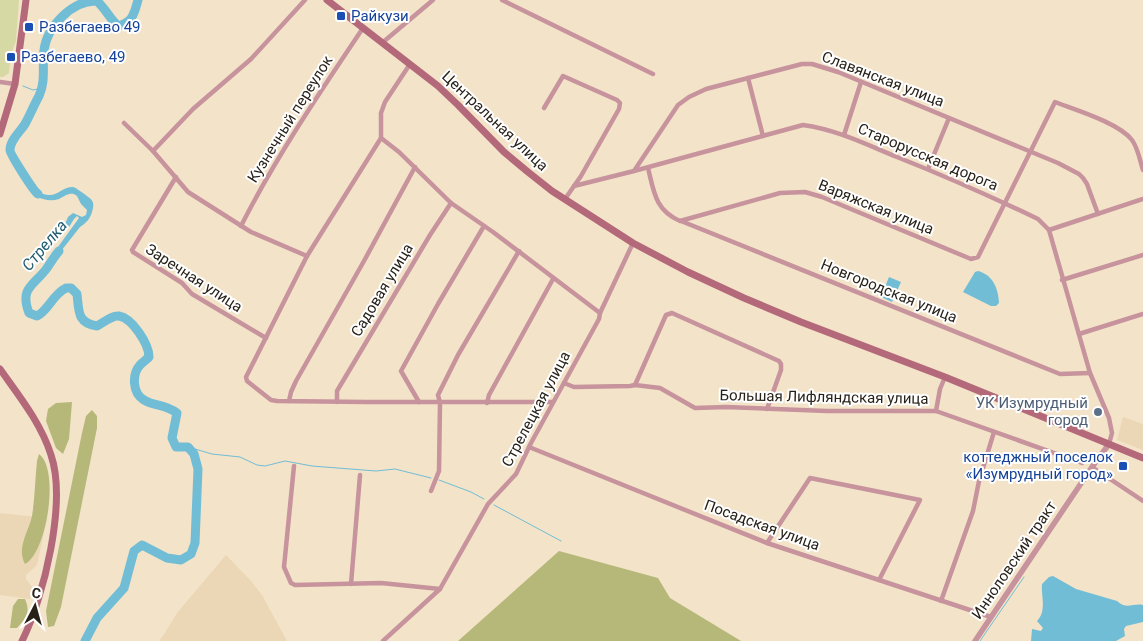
<svg xmlns="http://www.w3.org/2000/svg" width="1143" height="641" font-family="Roboto,sans-serif">
<style>
.built{fill:#ebd7b5}
.green{fill:#d7d9a5}
.forest{fill:#b5b879}
.water{fill:#71bdd6}
.lines{fill:none;stroke-linecap:round;stroke-linejoin:round}
.stream{stroke:#71bdd6;stroke-width:1}
.river{stroke:#71bdd6;stroke-width:9}
.minor{stroke:#c7939d;stroke-width:4.5}
.tertiary{stroke:#c7939d;stroke-width:5.5}
.secondary{stroke:#b4697b;stroke-width:7}
.transit-dot{fill:#1a4fb4;stroke:#fff;stroke-width:2}
.service-dot{fill:#5c6f8a;stroke:#fff;stroke-width:2}
.labels{text-anchor:middle;stroke-width:4;stroke-linejoin:round;paint-order:stroke}
.transit-label{font-size:15px;fill:#164399;stroke:#fff;text-anchor:start}
.street-label{font-size:15px;fill:#272118;stroke:#fff}
.service-label{font-size:15px;fill:#4e5e75;stroke:#fff;text-anchor:end}
.water-label{font-size:16px;font-style:italic;fill:#1f5c6e;stroke:#fff}
</style>
<rect width="100%" height="100%" fill="#f3e3c8"/>
<!-- built -->
<g class="built">
<polygon points="1123,417 1143,424 1143,450 1117,440"/>
<polygon points="0,513 47,518 37,565 26,575 26,579 32,587 30,599 0,595"/>
<polygon points="226,555 251,581 262,595 287,641 159,641 163,636 177,613"/>
</g>
<!-- green -->
<polygon class="green" points="0,0 19,0 16,41 11,54 9,73 3,77 0,77"/>
<!-- forest -->
<g class="forest">
<polygon points="72,402 69,439 63,454 56,448 46,421 48,409 56,403"/>
<polygon points="92,410 97,416 97,428 61,607 54,626 48,627 46,611 82,433 86,416"/>
<path d="M39,454c21,15 8,99 -14,110 -9,-16 4,-33 7,-48 3,-18 3,-37 5,-55z"/>
<polygon points="559,551 658,578 670,598 741,641 458,641"/>
<path d="M18,599h7c6,14 1,19 -8,29h-7l3,-22z"/>
</g>
<!-- water -->
<g class="water">
<path d="M36,184l-1,6c22,13 23,-3 38,-3 4,1 6,4 10,6 7,6 13,6 9,19 -2,7 -6,11 -12,15l-26,33 -4,-2 29,-40 -2,-2 -3,3 -5,8 -4,-3 3,-7 5,-4 9,4 4,-2 1,-5 -6,-6 -4,-8 -3,-2c-6,-1 -9,2 -15,5 -12,4 -26,-2 -32,-12z"/>
<path d="M978,271c15,4 20,17 21,32l-3,3h-5l-28,-14 12,-20z"/>
<polygon points="889,277 901,282 892,302 881,297"/>
<path d="M1053,576l23,13 41,12c9,9 16,2 26,4v17l-17,4 -2,3 1,7 -9,5h-85l1,-12 9,2 2,-3 -6,-7c10,-10 4,-24 5,-37l7,-7z"/>
</g>
<g class="lines">
<!-- stream -->
<g class="stream">
<polyline points="23,86 33,90 42,88"/>
<polyline points="188,447 212,454 240,457 257,465 265,466 285,461 312,466 376,471 395,469 431,478"/>
<polyline points="439,480 471,492 484,499"/>
<polyline points="494,505 561,541"/>
<polyline points="980,641 1024,577"/>
</g>
<!-- river -->
<g class="river">
<path d="M38,194c-4,-2 -28,-40 -28,-44 0,-10 10,-18 15,-26 5,-9 9,-19 14,-28 7,-15 3,-30 5,-46 3,-23 28,-50 53,-49 8,7 13,18 21,25 15,-4 16,-12 20,-26"/>
<path d="M59,251c-5,6 -8,11 -12,17 -12,17 -28,19 -18,45l8,3c12,-6 15,-21 29,-28h5l6,6c2,17 0,29 20,32 6,-3 15,-11 22,-10 13,2 30,28 30,41 -2,2 -6,5 -9,8 -8,9 -8,28 4,35 9,6 21,4 33,13l-5,25 4,9h12l6,7 4,15 -3,74 -4,11 -10,6 -14,-2 -25,-13 -8,6 -10,37 -27,30 -12,23"/>
</g>
<!-- minor -->
<g class="minor">
<polyline points="502,0 653,74"/>
<polyline points="382,43 433,0"/>
<polyline points="410,64 385,102 381,113 381,138 399,152 451,203 493,232 600,313"/>
<polyline points="748,78 763,136"/>
<polyline points="0,82 15,84"/>
<polyline points="544,108 563,76 617,100 620,103 619,109 581,176 565,199"/>
<polyline points="124,123 153,151 188,192 251,232 307,256"/>
<polyline points="844,135 861,82"/>
<polyline points="381,138 307,256 246,377 247,381 271,400 277,401 367,402 553,402"/>
<polyline points="153,151 193,109 251,59 305,0"/>
<path d="M648,168c6,24 7,42 32,53l100,-28 25,-1 17,5 149,62 7,-2 77,-155c21,8 64,21 77,38 6,8 8,21 11,30"/>
<polyline points="928,169 949,118"/>
<polyline points="634,171 678,105 689,97 706,89 802,64 812,64 838,72 1058,163 1079,174 1083,178 1087,184 1098,214"/>
<polyline points="176,177 132,250 133,252 182,283 192,294 266,338"/>
<path d="M574,186l60,-15 169,-46c35,5 62,19 94,32 48,19 95,40 141,62l11,11 41,143 19,45 3,15 -3,11"/>
<polyline points="681,221 1060,374 1090,373"/>
<path d="M241,226c35,-69 79,-134 122,-198"/>
<polyline points="1049,230 1143,199"/>
<polyline points="1062,280 1143,255"/>
<polyline points="1079,334 1143,314"/>
<polyline points="564,383 574,387 630,386 635,385 660,388 695,408 726,407 827,411 936,411 1082,463"/>
<polyline points="635,385 666,315 672,313 779,361 781,364 781,370 767,409"/>
<polyline points="289,401 291,392 296,381 364,261 415,167"/>
<polyline points="337,402 337,391 430,235 451,203"/>
<polyline points="419,402 401,371 438,304 484,226"/>
<polyline points="487,403 489,395 553,279"/>
<polyline points="936,411 940,389 945,377"/>
<polyline points="529,447 767,543 991,617"/>
<polyline points="294,466 284,567 291,583 295,585 381,583 440,589"/>
<polyline points="1092,467 1143,501"/>
<polyline points="431,491 439,471 440,403 438,395 458,355 519,251"/>
<polyline points="767,543 810,478 920,500 879,580"/>
<polyline points="351,584 360,475"/>
<polyline points="941,601 973,511 979,481 994,432"/>
<polyline points="383,641 440,589 488,504 516,474 531,443 599,319 600,313 633,243"/>
</g>
<!-- tertiary -->
<polyline class="tertiary" points="975,641 1092,467 1109,444"/>
<!-- secondary -->
<g class="secondary">
<polyline points="327,0 438,86 458,105 504,152 528,172 552,191 633,243 688,272 744,298 801,322 945,377 1143,458"/>
<polyline points="0,134 15,84 26,0"/>
<path d="M0,369c19,27 41,54 51,86 16,47 -7,142 -29,186"/>
</g>
</g>
<!-- markers -->
<g class="transit-dot">
<rect x="336" y="11" width="10" height="10" rx="2.5"/>
<rect x="24" y="22" width="10" height="10" rx="2.5"/>
<rect x="6" y="52" width="10" height="10" rx="2.5"/>
<rect x="1118" y="461" width="10" height="10" rx="2.5"/>
</g>
<circle class="service-dot" cx="1098" cy="412" r="5"/>
<g class="labels">
<!-- transit labels -->
<g class="transit-label">
<text x="351" y="21">Райкузи</text>
<text x="39" y="32">Разбегаево 49</text>
<text x="21" y="62">Разбегаево, 49</text>
<text x="1113" y="462" text-anchor="end">коттеджный поселок<tspan x="1113" dy="17">«Изумрудный город»</tspan></text>
</g>
<!-- street labels -->
<g class="street-label">
<text transform="translate(883 79) rotate(21)" y="5">Славянская улица</text>
<text transform="translate(290 119) rotate(-58)" y="5">Кузнечный переулок</text>
<text transform="translate(495 121) rotate(43)" y="5">Центральная улица</text>
<text transform="translate(928 157) rotate(23)" y="5">Старорусская дорога</text>
<text transform="translate(876 207) rotate(22)" y="5">Варяжская улица</text>
<text transform="translate(194 278) rotate(33)" y="5">Заречная улица</text>
<text transform="translate(382 290) rotate(-59)" y="5">Садовая улица</text>
<text transform="translate(889 291) rotate(22)" y="5">Новгородская улица</text>
<text transform="translate(824 397) rotate(1)" y="5">Большая Лифляндская улица</text>
<text transform="translate(536 409) rotate(-62)" y="5">Стрелецкая улица</text>
<text transform="translate(762 525) rotate(20)" y="5">Посадская улица</text>
<text transform="translate(1014 560) rotate(-56)" y="5">Инноловский тракт</text>
</g>
<!-- service labels -->
<g class="service-label">
<text x="1088" y="408">УК Изумрудный<tspan x="1088" dy="17">город</tspan></text>
</g>
<!-- water labels -->
<g class="water-label">
<text transform="translate(44 245) rotate(-50)" y="6">Стрелка</text>
</g>
</g>
<!-- north arrow -->
<g transform="translate(35 606) rotate(6)" stroke="#ffffff" stroke-width="4" paint-order="stroke">
<path d="M0-4L9 19L0 12L-9 19Z" fill="#272118"/>
<text y="-8" font-size="14" font-weight="bold" text-anchor="middle" fill="#272118">С</text>
</g>
</svg>
